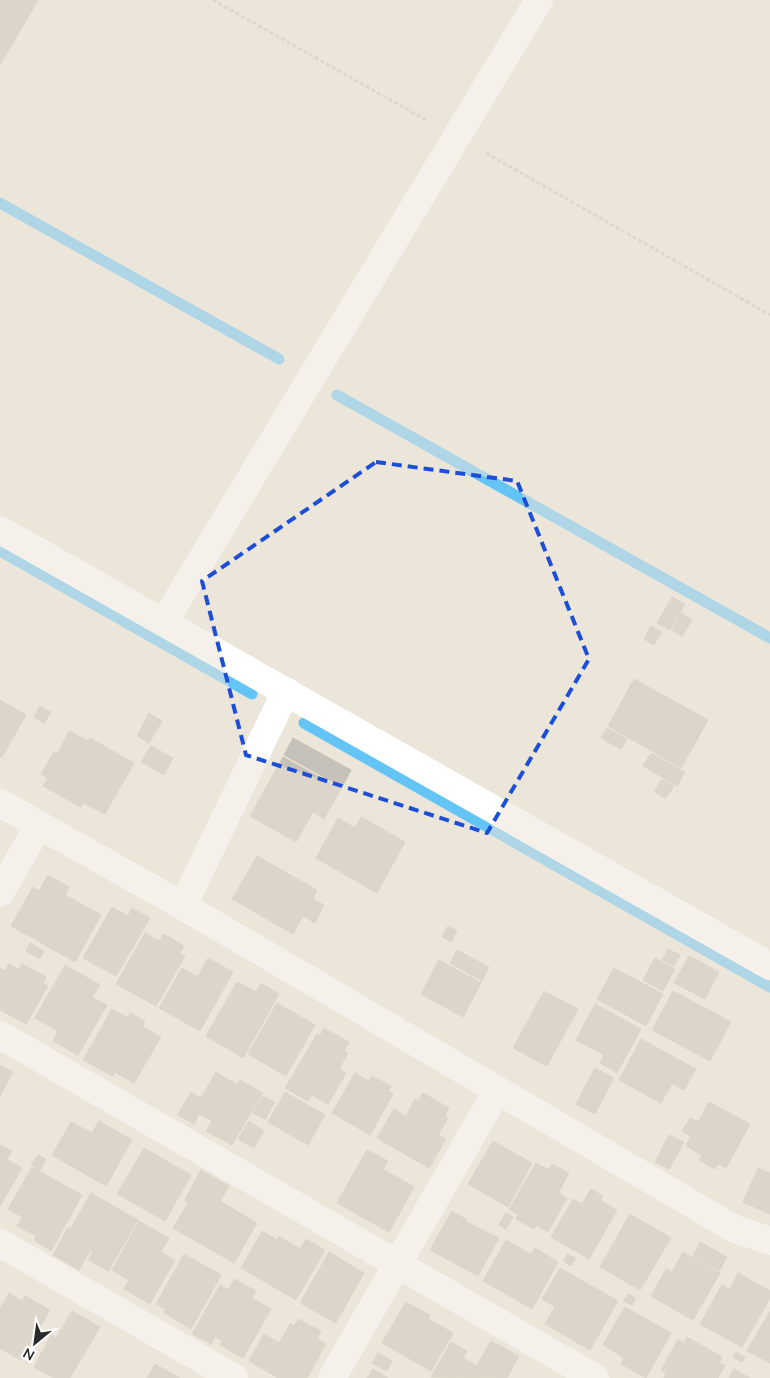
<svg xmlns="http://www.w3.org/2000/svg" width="770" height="1378" font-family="'Nunito Sans',sans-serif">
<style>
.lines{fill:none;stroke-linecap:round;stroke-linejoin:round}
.stream{stroke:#64c4f6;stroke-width:11}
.building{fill:#c7c2b9;stroke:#c7c2b3}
.path{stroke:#c7c7c7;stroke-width:3;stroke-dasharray:4 2.5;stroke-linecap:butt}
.street{stroke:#fff;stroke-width:28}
.secondary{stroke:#fff;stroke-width:28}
.marked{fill:none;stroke:#1d4ed8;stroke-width:4;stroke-dasharray:10 6;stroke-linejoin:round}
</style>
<rect width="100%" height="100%" fill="#ece5d9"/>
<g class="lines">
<!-- stream -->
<g class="stream">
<polyline points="0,203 279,359"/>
<polyline points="337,395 770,638"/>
<polyline points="0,551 252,694"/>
<polyline points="304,723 770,987"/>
</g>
</g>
<!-- building -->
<g class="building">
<polygon points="0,0 38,0 0,65"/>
<polygon points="672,597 685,604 670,630 657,623"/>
<polygon points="681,613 692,620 682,636 672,631"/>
<polygon points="651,626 662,632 654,645 644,639"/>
<polygon points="634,679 708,720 681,768 608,726"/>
<polygon points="0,700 26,715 2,757 0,756"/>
<polygon points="40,706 51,712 44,723 34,717"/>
<polygon points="149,713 162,721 149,743 137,736"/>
<polygon points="607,728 627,739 621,749 601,738"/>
<polygon points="69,731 88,741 90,738 134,763 105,814 83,803 81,807 43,786 48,778 41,774 54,752 57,754"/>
<polygon points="293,738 351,770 342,787 284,755"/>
<polygon points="151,746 173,758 164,775 141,762"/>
<polygon points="651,753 685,772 677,786 643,766"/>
<polygon points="283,757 341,789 324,819 313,812 296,842 250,816"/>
<polygon points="662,779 674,786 666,798 654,792"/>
<polygon points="361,817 405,842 377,893 316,858 338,818 355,828"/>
<polygon points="257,856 317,890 313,899 324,905 315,923 303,916 293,934 232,899"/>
<polygon points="48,875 69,887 65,895 101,915 75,962 11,926 33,887 39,891"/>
<polygon points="112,907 128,916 132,908 150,918 116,976 83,958"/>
<polygon points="448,926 457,931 451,942 442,937"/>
<polygon points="145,933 159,941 164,934 184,946 180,954 185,956 156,1006 116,984"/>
<polygon points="30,943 44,951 40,959 26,951"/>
<polygon points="668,949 680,955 674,966 662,960"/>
<polygon points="457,950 489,967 482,981 450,963"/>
<polygon points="689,956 719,972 705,999 674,983"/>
<polygon points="208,958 233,972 200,1031 159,1008 182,968 198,977"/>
<polygon points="655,958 675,969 663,991 643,980"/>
<polygon points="439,960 481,983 463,1017 421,994"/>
<polygon points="9,964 19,970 22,964 46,977 43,983 48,986 26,1024 0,1010 0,968 5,971"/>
<polygon points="65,965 100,985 92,997 107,1005 78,1055 53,1041 58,1031 35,1018"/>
<polygon points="614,968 663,994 646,1026 597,999"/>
<polygon points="237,982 256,992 261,983 279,994 243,1058 206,1036"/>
<polygon points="544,991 578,1009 547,1066 513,1048"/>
<polygon points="673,991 731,1022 710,1061 652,1030"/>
<polygon points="277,1003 315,1025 286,1076 248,1054"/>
<polygon points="595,1004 641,1029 617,1073 600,1063 604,1055 576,1040"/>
<polygon points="112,1009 128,1018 130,1013 145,1021 142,1026 161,1037 134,1083 115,1072 113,1076 83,1060"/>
<polygon points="324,1028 349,1042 344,1050 348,1053 339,1069 346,1073 328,1104 312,1095 308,1101 285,1088 317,1034 320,1036"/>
<polygon points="641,1039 696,1069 684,1090 672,1084 661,1103 619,1080"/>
<polygon points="0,1065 13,1072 0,1096"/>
<polygon points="595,1068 614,1078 595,1114 576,1104"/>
<polygon points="216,1072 237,1085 240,1080 263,1093 232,1145 206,1131 212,1121 199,1114 194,1124 178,1115 191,1092 201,1098"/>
<polygon points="355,1073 369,1081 372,1076 391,1086 388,1091 393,1094 370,1135 332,1113"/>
<polygon points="285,1092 325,1115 308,1145 268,1122"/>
<polygon points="423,1093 449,1108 445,1116 448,1118 438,1135 446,1139 429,1168 377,1138 394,1109 406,1116 415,1099 418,1101"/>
<polygon points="263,1096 275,1102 265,1119 253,1113"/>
<polygon points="709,1102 750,1124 726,1168 718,1164 715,1169 699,1160 702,1155 686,1146 691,1136 682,1131 690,1118 698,1122"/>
<polygon points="99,1121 132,1140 106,1186 52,1155 71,1122 92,1133"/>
<polygon points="249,1121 264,1131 254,1148 238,1139"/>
<polygon points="669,1135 684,1142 669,1169 655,1162"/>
<polygon points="493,1141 532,1163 508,1207 468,1184"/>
<polygon points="0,1145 12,1151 7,1159 22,1168 0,1206"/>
<polygon points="144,1148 191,1175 165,1221 117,1194"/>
<polygon points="367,1150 388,1161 383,1169 414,1187 389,1232 337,1203"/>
<polygon points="38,1155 46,1159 40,1170 31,1165"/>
<polygon points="536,1163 549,1170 552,1164 569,1173 558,1193 567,1198 548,1232 536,1225 534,1229 516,1219 518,1215 509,1209"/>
<polygon points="32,1167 82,1195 51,1251 34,1240 36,1236 17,1226 22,1217 8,1209"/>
<polygon points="758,1168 770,1173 770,1214 743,1202"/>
<polygon points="201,1170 229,1186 220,1201 257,1223 234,1263 173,1228 188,1203 184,1201"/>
<polygon points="591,1189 603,1196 600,1200 617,1210 589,1259 551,1237 573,1199 582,1204"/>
<polygon points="91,1193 138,1220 108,1271 88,1260 93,1252 84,1247 89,1238 71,1228"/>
<polygon points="452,1211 467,1220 466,1222 499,1238 478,1276 430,1250"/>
<polygon points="506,1213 513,1217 506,1229 499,1225"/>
<polygon points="630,1214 671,1238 640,1290 600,1267"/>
<polygon points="139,1221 169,1238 161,1252 175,1260 150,1304 124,1289 129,1280 112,1270"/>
<polygon points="68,1227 88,1239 83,1248 90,1251 79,1270 53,1255"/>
<polygon points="262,1231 277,1240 279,1236 300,1249 306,1239 325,1250 296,1300 241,1268"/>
<polygon points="506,1240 531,1254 535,1248 558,1262 532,1309 483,1281"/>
<polygon points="700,1242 727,1257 719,1271 693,1256"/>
<polygon points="329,1252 364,1273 336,1323 300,1303"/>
<polygon points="683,1252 720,1273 693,1320 651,1296 666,1269 672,1272"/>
<polygon points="184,1254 221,1275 191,1329 164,1313 166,1309 156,1304"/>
<polygon points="567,1254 576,1258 571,1266 564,1261"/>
<polygon points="560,1268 618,1301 590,1350 545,1324 555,1307 542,1299"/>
<polygon points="738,1273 770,1291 770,1298 742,1347 700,1324 722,1285 730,1289"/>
<polygon points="234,1279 256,1291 252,1298 271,1309 243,1358 220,1345 222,1341 215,1337 211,1344 192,1334 220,1285 228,1290"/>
<polygon points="9,1293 22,1301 25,1296 50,1310 21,1360 0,1348 0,1309"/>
<polygon points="628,1294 636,1298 632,1305 624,1301"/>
<polygon points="406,1302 430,1315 428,1319 453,1333 431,1371 382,1343"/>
<polygon points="625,1307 671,1333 646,1378 621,1364 624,1358 603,1345"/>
<polygon points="72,1311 100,1327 70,1378 54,1378 34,1367 51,1335 56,1338"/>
<polygon points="770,1311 770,1363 747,1351"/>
<polygon points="298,1319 321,1331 317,1339 326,1344 307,1378 278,1378 249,1361 264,1334 279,1343 290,1324 294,1326"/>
<polygon points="687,1337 722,1357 719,1363 725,1366 718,1378 664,1378 666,1373 661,1370 678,1340 684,1343"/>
<polygon points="491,1341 519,1356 507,1378 431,1377 451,1342 467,1351 463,1358 477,1366"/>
<polygon points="736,1352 745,1357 742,1362 733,1357"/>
<polygon points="378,1353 392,1361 387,1371 372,1363"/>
<polygon points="155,1364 180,1378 147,1378"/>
<polygon points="373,1369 388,1378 367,1378"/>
<polygon points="734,1369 750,1378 729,1378"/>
</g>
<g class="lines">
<!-- path -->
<g class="path">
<polyline points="213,0 428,121"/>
<polyline points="486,153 770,315"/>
</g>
<!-- street -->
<g class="street">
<polyline points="0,530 770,966"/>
<polyline points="0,803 183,906 733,1228 770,1241"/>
<polyline points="0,893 39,825"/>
<polyline points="183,906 286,691"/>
<polyline points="0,1035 595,1378"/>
<polyline points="0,1243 234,1378"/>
<polyline points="332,1378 497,1091"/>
</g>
<!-- secondary -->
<polyline class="secondary" points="164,622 539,0"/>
</g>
<!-- marked area -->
<path d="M0 0H770V1378H0ZM376,462l141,19 72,178 -102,174 -241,-78 -44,-174z" fill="#ece5d9" fill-opacity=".55" fill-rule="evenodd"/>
<path class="marked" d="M376,462l141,19 72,178 -102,174 -241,-78 -44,-174z"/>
<!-- north arrow -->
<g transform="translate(35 1343) rotate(209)" stroke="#ffffff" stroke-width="4" paint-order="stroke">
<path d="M0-4L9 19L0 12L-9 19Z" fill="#292929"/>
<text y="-8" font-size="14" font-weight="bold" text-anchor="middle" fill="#292929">N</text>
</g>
</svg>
